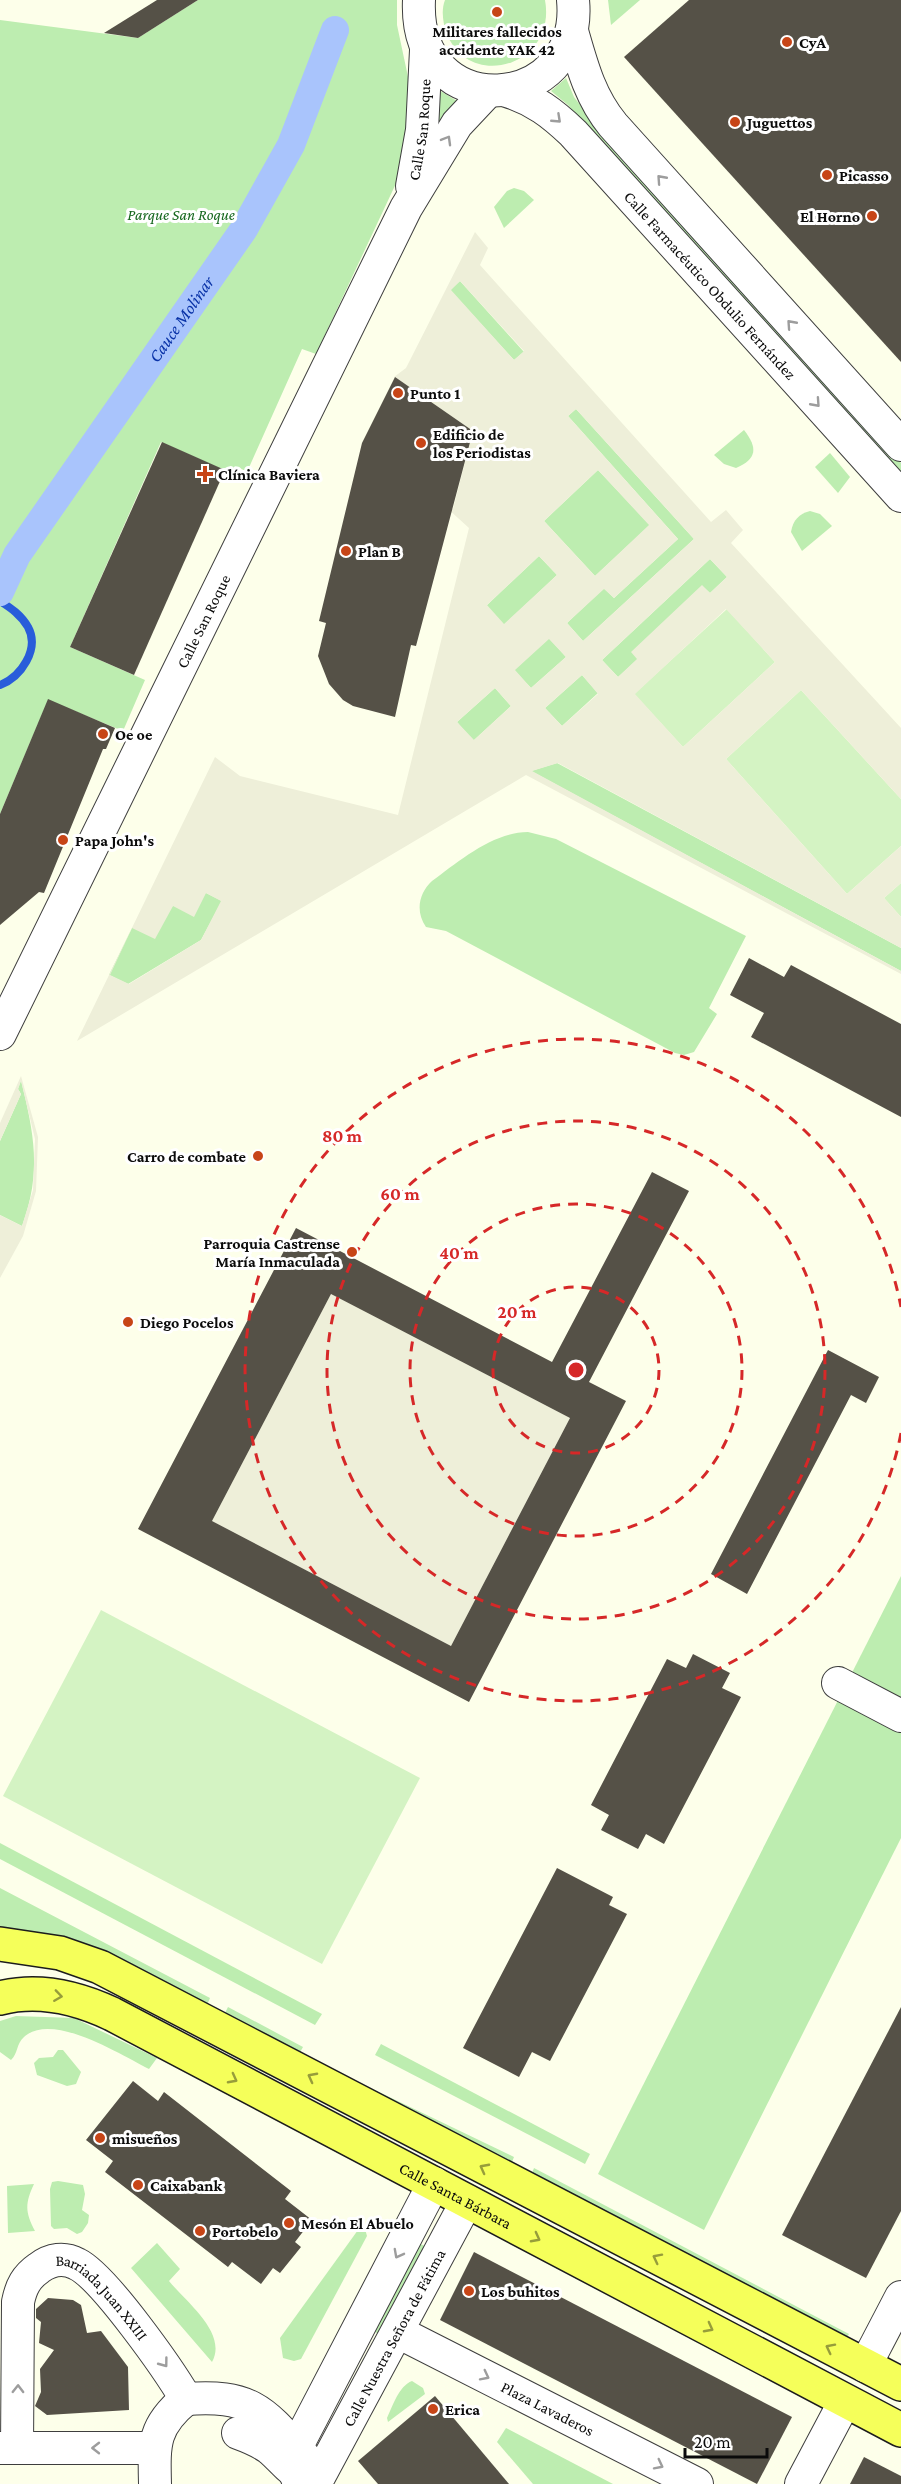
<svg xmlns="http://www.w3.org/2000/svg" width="901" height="2484" font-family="'Crimson Pro',serif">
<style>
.green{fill:#bdedb0}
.pitch{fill:#d4f3c3}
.plaza{fill:#eeefd9;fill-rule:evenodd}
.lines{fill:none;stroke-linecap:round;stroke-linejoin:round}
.stream{stroke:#295dda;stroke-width:8}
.canal{stroke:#a9c4fc;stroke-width:28}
.building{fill:#555147;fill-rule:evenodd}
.minor-casing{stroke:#3e3e3e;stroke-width:34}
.major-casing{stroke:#1c1c1c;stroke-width:36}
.minor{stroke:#fff;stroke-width:32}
.major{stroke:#f5ff5a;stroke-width:33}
.oneway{stroke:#9d9d9d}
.oneway2{stroke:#979d3a}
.ring{fill:none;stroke:#d62828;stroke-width:3;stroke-dasharray:10 8}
.poi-dot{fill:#c74517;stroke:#fff;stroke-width:2}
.labels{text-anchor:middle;stroke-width:6;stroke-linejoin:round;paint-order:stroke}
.poi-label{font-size:16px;font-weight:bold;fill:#0b0b0b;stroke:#fff;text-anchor:start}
.street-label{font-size:16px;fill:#0b0b0b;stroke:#fff}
.park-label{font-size:16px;font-style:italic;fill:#17681f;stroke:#fff}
.water-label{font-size:18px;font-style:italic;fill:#0a33a8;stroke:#fff}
.centre{fill:#d62828;stroke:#fff;stroke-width:3}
.ring-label{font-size:18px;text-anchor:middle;font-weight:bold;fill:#d62828;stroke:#fff;stroke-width:6;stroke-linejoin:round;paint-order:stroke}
</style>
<rect width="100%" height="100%" fill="#fdffea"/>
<!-- green -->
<g class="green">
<polygon points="198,0 397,0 397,25 411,91 407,160 316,354 302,349 247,472 240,468 237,476 161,442 70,647 145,680 123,731 48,700 0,814 0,20 138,38"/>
<path d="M445,0h100c12,65 -76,93 -99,32 -3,-10 -5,-22 -1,-32z"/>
<polygon points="608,0 640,0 611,25"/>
<polygon points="566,78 574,97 608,141 901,463 901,475 614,160 568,105 551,91"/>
<polygon points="432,86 457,101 427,151"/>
<polygon points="514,188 524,191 534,200 504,228 494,207 507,191"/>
<polygon points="460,281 524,352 514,360 450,290"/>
<polygon points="576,409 694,539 583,641 567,623 604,588 614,598 678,539 568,416"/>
<path d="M744,430c14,18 13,29 -8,38l-12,-4 -10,-9z"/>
<polygon points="830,453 850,477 838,493 815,467"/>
<polygon points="598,470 650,525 595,576 544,521"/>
<path d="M810,511l10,3 12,12 -30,25 -11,-19c2,-12 8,-18 19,-21z"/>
<polygon points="539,556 557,575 504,625 486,606"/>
<polygon points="710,559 727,577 710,593 702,586 632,652 638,659 618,677 602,660"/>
<polygon points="549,638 566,657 531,688 514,670"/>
<polygon points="582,675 598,693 562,726 545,708"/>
<polygon points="495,688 511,706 473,741 457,722"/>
<polygon points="557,763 901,948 901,971 531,771"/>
<path d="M528,832l28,7 190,97 -37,72 8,6 -23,38 -10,3 -9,-2 -229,-122 -20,-4c-11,-16 -7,-34 6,-46 27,-20 61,-49 96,-49z"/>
<polygon points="206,893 222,901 201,940 128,984 109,975 132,928 173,906"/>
<path d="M21,1080c13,54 21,92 1,146l-22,-11v-74l21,-47 -3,-5z"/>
<polygon points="901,1576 901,1838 704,2230 598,2174"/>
<polygon points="0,1843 322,2014 315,2025 0,1859"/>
<polygon points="0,1888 210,1998 207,2005 46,1935 0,1928"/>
<polygon points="228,2007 303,2047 299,2054 224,2015"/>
<path d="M16,2016l58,2 83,40 -8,11c-28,-14 -97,-58 -125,-32 -8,7 -6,17 -13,23l-11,-8v-31z"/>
<polygon points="381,2044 590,2154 585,2164 375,2055"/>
<polygon points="58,2050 63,2050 81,2072 76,2084 67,2086 37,2075 34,2063 39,2058 53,2057"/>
<polygon points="327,2067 514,2157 512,2162 325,2072"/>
<polygon points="534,2168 849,2334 846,2339 532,2173"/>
<polygon points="58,2181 83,2185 85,2194 82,2210 89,2215 88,2223 82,2232 77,2234 67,2228 54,2229 51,2226 50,2189 52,2182"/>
<path d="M34,2184c-9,19 -9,28 1,47l-27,2 -1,-47z"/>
<polygon points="365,2229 367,2236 301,2359 294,2361 283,2358 280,2338 358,2230"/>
<polygon points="415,2241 432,2250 385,2337 369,2329"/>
<path d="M157,2243l23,26 -11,12c17,21 59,52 43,81l-81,-94z"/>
<path d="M412,2381l11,7 2,6 -37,28 -1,-4c6,-13 12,-32 25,-37z"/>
<polygon points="506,2428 613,2484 533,2484 497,2442"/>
</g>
<!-- pitch -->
<g class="pitch">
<polygon points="727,609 775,662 683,747 634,694"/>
<polygon points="801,690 901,799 901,846 847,894 726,759"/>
<polygon points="901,883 901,917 884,898"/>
<polygon points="101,1610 420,1778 322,1964 3,1796"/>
</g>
<!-- plaza -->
<g class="plaza">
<path d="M475,232l13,16 -8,17 231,257 15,-12 17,20 -12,13 170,185v71l-100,-109 -75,69 121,135 54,-48v37l-17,15 17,19v31l-343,-185 -26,8 369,200v3l-375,-199 -449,266 138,-284 25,19 158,39 71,-287 -22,-20 6,1 20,-78 -79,-54 12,-9zM460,281l64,70 -10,9 -63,-70zM576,409l118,130 -111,102 -16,-18 37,-34 10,9 64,-59 -110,-123zM598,470l51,55 -54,51 -51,-55zM539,556l18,19 -53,49 -17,-19zM710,559l17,18 -17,16 -8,-8 -71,67 6,7 -19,18 -16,-17zM726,609l49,53 -92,85 -48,-53zM549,639l17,18 -35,31 -16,-18zM582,675l16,19 -36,32 -17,-18zM495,688l16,18 -37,34 -17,-18zM206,893l15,8 -20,39 -72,44 -19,-9 22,-47 23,11 18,-33 21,11z"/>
<polygon points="21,1076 38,1137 36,1191 23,1236 0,1278 0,1215 22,1226 33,1190 35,1139 21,1081 18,1089 21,1094 0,1141 0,1123"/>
<polygon points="331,1294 570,1418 451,1646 212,1521"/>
</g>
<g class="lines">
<!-- stream -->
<path class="stream" d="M0,601c11,7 21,14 28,26 12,22 -7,50 -28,58"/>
<!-- canal -->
<path class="canal" id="s1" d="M0,592l17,-37 227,-326 47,-84 44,-115"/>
</g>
<!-- building -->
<g class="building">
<polygon points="157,0 198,0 138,38 104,33"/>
<polygon points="689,0 901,0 901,362 624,57"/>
<polygon points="395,377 473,431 416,646 411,645 395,717 353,706 343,700 329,684 318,656 326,623 319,621 362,443"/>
<polygon points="162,442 225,470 134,675 70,647"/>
<polygon points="48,699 115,728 106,749 103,749 44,893 39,892 0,925 0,814"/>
<polygon points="749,958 784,977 791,965 901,1024 901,1117 751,1037 764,1013 730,995"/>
<path d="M652,1172l37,19 -100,191 37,19 -157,301 -331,-173 158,-301 256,134zM331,1294l239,124 -119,228 -239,-125z"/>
<polygon points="828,1350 879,1377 866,1403 851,1395 747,1594 711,1574"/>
<polygon points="693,1654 730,1673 722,1688 741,1697 664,1844 646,1834 638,1849 601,1830 609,1815 591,1805 667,1659 686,1668"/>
<polygon points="557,1868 613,1897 609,1905 627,1914 550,2061 532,2052 519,2077 463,2048"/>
<polygon points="901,2007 901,2211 866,2278 782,2235"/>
<polygon points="133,2081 158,2101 164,2092 291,2191 285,2199 312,2220 295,2242 301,2247 280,2273 273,2268 261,2284 232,2262 228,2267 105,2172 113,2161 86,2140"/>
<polygon points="474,2252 792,2417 757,2484 440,2320"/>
<polygon points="48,2298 73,2300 81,2305 87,2333 101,2331 128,2367 129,2410 47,2415 35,2406 41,2392 40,2369 54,2350 39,2343 41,2322 36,2318 36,2309"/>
<polygon points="435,2396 509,2484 378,2484 358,2461"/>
<polygon points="864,2457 901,2476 901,2484 850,2484"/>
</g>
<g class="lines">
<!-- minor casing -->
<g class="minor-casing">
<g id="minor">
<path d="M419,0c-6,127 165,114 154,0"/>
<path d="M572,31c10,35 18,66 41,94l288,320"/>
<path id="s2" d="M507,91c28,9 45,22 66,42l328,363"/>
<path id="s3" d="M412,186l10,-56 4,-80"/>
<path id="s4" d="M0,1034l406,-826 51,-84 31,-33"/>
<polyline points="838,1683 901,1716"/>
<path id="s5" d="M398,2332l299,152"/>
<polyline points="865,2366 901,2297"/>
<path d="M186,2399c67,-5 78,13 120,60"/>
<path id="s6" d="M238,2433c11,4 21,8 31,15 18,14 26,35 51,27l147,-274"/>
<polyline points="0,2448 154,2448"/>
<path id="s7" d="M17,2448l1,-146c3,-15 8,-25 21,-34 12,-9 25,-11 38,-4 27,13 92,106 109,135"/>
<path d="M155,2484c-1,-40 -2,-58 31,-85"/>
<polyline points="299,2484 296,2475 296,2448 434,2183"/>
<polyline points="801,2484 845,2401"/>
</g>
</g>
<!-- major casing -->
<g class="major-casing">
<g id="major">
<polyline points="0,1944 60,1953 100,1967 901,2384"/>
<path id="s8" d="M0,1998c39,-10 76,-1 112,16l789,416"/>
</g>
</g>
<!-- minor -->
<use href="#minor" class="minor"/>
<!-- major -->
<use href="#major" class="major"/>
</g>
<!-- one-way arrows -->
<defs><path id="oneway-chevron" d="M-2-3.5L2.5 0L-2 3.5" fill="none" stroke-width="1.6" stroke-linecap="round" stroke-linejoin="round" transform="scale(1.5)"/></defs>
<g class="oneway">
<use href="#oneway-chevron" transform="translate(557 119) rotate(43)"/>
<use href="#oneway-chevron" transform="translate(447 140) rotate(-60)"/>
<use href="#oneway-chevron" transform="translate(661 179) rotate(-132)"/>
<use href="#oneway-chevron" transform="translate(791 324) rotate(-132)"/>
<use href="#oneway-chevron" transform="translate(816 403) rotate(48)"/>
<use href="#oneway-chevron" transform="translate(398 2254) rotate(118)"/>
<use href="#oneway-chevron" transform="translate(164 2363) rotate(53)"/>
<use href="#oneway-chevron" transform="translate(485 2376) rotate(27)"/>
<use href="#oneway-chevron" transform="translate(18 2389) rotate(-89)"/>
<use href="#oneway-chevron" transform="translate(96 2448) rotate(-180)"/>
<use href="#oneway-chevron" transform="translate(659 2465) rotate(27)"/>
</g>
<g class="oneway2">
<use href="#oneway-chevron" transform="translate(58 1996) rotate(8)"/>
<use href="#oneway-chevron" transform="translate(312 2077) rotate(-152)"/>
<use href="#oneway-chevron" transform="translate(233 2079) rotate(28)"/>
<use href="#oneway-chevron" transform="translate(484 2168) rotate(-152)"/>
<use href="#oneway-chevron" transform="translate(536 2238) rotate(28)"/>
<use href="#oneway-chevron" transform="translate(657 2258) rotate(-153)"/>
<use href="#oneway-chevron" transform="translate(709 2328) rotate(28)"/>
<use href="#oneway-chevron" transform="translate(830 2348) rotate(-153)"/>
</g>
<!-- distance rings -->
<g class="ring">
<circle cx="576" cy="1370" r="83"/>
<circle cx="576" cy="1370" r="166"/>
<circle cx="576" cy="1370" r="249"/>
<path d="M901 1433A331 331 0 1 1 901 1307"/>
</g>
<!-- markers -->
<g class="poi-dot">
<circle cx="497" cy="12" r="6"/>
<circle cx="787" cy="42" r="6"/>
<circle cx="735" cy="122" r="6"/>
<circle cx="827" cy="175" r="6"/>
<circle cx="872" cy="216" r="6"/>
<circle cx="398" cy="393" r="6"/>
<circle cx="421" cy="443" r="6"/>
<path d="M202 465h6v6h6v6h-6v6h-6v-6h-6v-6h6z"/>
<circle cx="346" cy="551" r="6"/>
<circle cx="103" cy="734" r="6"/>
<circle cx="63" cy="840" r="6"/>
<circle cx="258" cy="1156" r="6"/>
<circle cx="352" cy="1252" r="6"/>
<circle cx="128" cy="1322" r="6"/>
<circle cx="100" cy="2138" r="6"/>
<circle cx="138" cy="2185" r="6"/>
<circle cx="289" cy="2223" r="6"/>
<circle cx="200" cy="2231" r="6"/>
<circle cx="469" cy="2291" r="6"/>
<circle cx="433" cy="2409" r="6"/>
</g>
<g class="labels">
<!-- poi labels -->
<g class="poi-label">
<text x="497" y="37" text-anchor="middle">Militares fallecidos<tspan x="497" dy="18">accidente YAK 42</tspan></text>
<text x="799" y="48">CyA</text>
<text x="747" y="128">Juguettos</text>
<text x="839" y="181">Picasso</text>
<text x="860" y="222" text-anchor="end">El Horno</text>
<text x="410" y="399">Punto 1</text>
<text x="433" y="440">Edificio de<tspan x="433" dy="18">los Periodistas</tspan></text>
<text x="218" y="480">Clínica Baviera</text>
<text x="358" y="557">Plan B</text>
<text x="115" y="740">Oe oe</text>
<text x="75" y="846">Papa John's</text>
<text x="246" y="1162" text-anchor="end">Carro de combate</text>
<text x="340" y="1249" text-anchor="end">Parroquia Castrense<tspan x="340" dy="18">María Inmaculada</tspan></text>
<text x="140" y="1328">Diego Pocelos</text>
<text x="112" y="2144">misueños</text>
<text x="150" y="2191">Caixabank</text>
<text x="301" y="2229">Mesón El Abuelo</text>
<text x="212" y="2237">Portobelo</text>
<text x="481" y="2297">Los buhitos</text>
<text x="445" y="2415">Erica</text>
</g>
<!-- street labels -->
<g class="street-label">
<text dy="6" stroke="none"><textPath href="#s3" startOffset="57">Calle San Roque</textPath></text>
<text dy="6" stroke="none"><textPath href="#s2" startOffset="284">Calle Farmacéutico Obdulio Fernández</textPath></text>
<text dy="6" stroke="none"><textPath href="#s4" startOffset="460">Calle San Roque</textPath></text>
<text dy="6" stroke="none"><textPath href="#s8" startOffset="504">Calle Santa Bárbara</textPath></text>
<text dy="6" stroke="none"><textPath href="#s7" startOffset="267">Barriada Juan XXIII</textPath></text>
<text dy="6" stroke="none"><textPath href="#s6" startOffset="252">Calle Nuestra Señora de Fátima</textPath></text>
<text dy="6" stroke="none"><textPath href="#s5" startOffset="168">Plaza Lavaderos</textPath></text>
</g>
<!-- park labels -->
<g class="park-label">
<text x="181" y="220">Parque San Roque</text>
</g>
<!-- water labels -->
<g class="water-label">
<text dy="6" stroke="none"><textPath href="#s1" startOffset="328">Cauce Molinar</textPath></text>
</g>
</g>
<circle cx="576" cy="1370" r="9" class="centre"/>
<g class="ring-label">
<text x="342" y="1142">80 m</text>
<text x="400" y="1200">60 m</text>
<text x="459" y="1259">40 m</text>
<text x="517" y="1318">20 m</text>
</g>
<!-- scale -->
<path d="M685 2448v9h82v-9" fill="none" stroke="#0b0b0b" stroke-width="3"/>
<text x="694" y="2448" font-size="18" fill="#0b0b0b" stroke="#ffffff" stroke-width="4.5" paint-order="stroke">20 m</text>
</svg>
